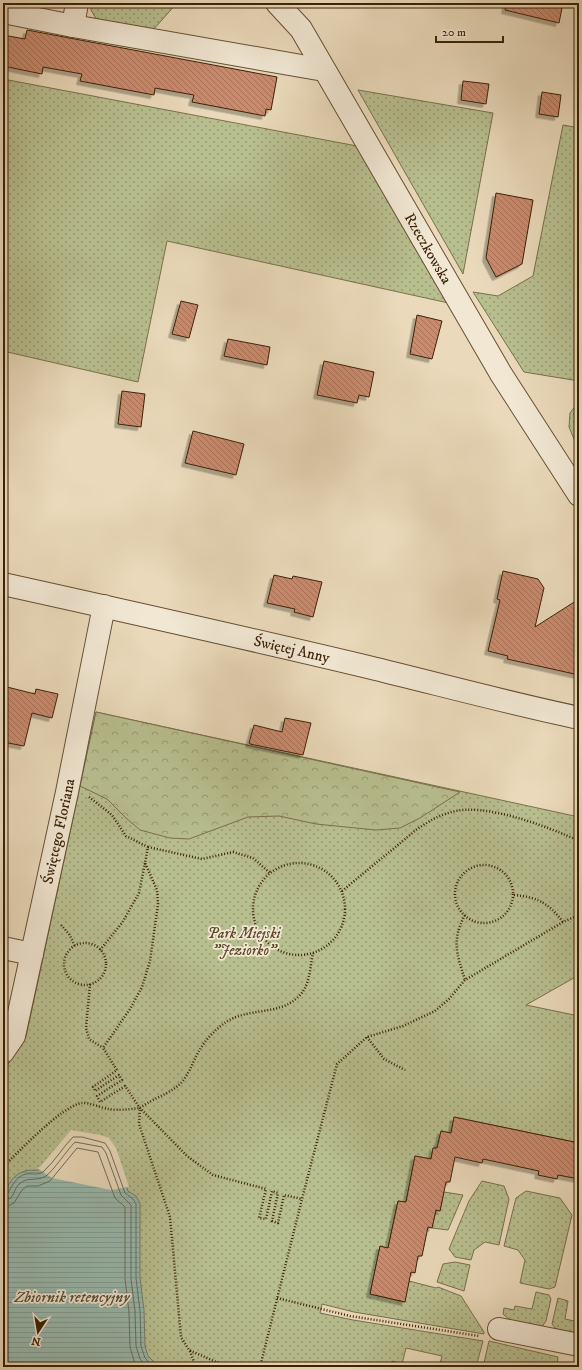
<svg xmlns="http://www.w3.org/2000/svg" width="582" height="1370" font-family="'IM FELL DW Pica',serif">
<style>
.green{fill:url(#green-dots);stroke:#7a704a}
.forest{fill:url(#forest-crowns);stroke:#7a704a}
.water{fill:url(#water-rules);stroke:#737d6c}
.pier{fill:#eadabb}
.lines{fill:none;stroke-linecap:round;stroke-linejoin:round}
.shore{stroke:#6a6e5b;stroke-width:1}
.building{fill:url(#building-back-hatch);stroke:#3b2106;filter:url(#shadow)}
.minor-casing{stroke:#674f33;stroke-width:24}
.path{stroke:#3b2106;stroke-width:2.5;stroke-dasharray:1 2;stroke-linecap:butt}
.minor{stroke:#f1e7d3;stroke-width:22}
.labels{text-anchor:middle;stroke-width:3.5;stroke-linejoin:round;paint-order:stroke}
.street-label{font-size:15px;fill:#3b2106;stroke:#f1e7d3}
.park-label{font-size:15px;font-style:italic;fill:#5a4828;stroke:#f1e7d3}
.water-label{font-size:16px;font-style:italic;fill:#574f39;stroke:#f1e7d3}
</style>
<defs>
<pattern id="green-dots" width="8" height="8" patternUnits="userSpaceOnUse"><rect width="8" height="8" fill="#b8bf8f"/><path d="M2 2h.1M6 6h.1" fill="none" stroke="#979b73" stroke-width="1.8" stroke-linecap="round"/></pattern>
<pattern id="forest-crowns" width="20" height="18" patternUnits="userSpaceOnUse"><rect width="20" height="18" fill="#b8bf8f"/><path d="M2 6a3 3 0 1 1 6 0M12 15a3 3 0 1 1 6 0" fill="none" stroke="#979b73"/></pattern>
<pattern id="water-rules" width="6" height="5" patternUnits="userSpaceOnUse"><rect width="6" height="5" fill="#98bbb0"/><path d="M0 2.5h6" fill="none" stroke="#84a096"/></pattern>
<pattern id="building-back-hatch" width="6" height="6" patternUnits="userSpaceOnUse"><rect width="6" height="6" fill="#cb8b6e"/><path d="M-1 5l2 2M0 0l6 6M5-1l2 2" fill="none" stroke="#a67158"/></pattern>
<filter id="shadow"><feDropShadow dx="-3.5" dy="3.5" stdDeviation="0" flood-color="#0004"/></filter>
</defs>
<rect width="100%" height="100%" fill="#eadabb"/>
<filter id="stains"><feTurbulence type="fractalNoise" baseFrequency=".005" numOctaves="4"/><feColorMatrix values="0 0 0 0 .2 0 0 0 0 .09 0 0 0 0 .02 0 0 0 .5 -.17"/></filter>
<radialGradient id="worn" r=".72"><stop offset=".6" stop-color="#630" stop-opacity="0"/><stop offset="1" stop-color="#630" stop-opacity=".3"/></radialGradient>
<!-- green -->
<g class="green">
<polygon points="92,3 177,3 152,31 98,22 91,10"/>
<polygon points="3,79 357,146 453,304 167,241 138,382 3,351"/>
<polygon points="358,90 493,113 463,274"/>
<polygon points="563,125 579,128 579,381 524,372 473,292 498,296 533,276"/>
<polygon points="579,401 579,451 569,427 570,413"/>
<polygon points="96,712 579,817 579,975 526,1005 579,1016 579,1143 454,1117 451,1133 441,1131 437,1148 433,1148 431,1159 415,1156 406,1202 398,1201 388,1248 380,1247 370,1294 404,1302 409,1281 436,1288 438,1287 461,1296 484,1332 484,1334 354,1312 322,1304 320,1313 353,1320 483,1341 476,1367 439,1367 442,1356 406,1348 402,1364 392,1361 391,1367 3,1367 3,1072 26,1037"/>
<polygon points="482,1181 504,1186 509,1199 499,1245 485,1242 474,1250 471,1260 455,1257 449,1249 469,1201"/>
<polygon points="526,1191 560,1198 572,1215 555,1287 549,1289 520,1283 525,1260 518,1250 504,1246 516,1198"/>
<polygon points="444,1192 463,1195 448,1230 432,1228 436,1210 440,1211"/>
<polygon points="455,1262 470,1265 464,1291 437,1282 443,1264"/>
<polygon points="536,1292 549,1295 551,1299 546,1321 541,1328 512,1322 503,1314 504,1308 514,1310 515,1306 532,1309"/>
<polygon points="558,1298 568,1301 565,1319 579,1322 579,1334 556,1329 552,1324"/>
<polygon points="489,1341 558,1357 557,1367 501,1367 491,1365 490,1367 483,1367"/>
</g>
<!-- forest -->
<polygon class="forest" points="96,712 460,792 420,818 400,828 376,830 316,824 279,816 248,817 189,839 170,838 140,830 126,818 107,799 80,786"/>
<!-- water -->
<path class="water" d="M117,1159l11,32 8,5 4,7v75l4,32 1,36 3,10 11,11h-156v-172c5,-10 10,-21 22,-24 6,-2 8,1 16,-2z"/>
<!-- pier -->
<polygon class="pier" points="71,1130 100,1135 109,1138 116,1148 129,1187 111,1190 52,1178 37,1168 40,1167"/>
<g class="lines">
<!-- shore -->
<g class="shore">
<path d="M3,1195l4,-1c5,-7 9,-18 19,-20 7,-1 13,2 18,-3 11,-10 19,-24 29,-34h9l23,6 5,8 15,42 8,6 3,5v74l4,33 1,35 4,12 8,9"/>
<path d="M3,1200l8,-2c3,-4 4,-10 8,-14 9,-8 17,-2 27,-8 8,-6 21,-26 29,-34l27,5 4,6 15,42 10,10v74l4,32 1,35 4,13 7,8"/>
<polyline points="3,1206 8,1206 14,1203 22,1190 27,1186 38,1186 50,1181 77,1148 98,1152 115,1198 125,1207 125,1279 129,1312 130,1347 134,1361 138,1367"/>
</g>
</g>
<!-- building -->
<g class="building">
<polygon points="506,3 563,3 559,23 505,10"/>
<polygon points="27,30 277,77 271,110 266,109 265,116 192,102 194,95 177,92 155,88 154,95 80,81 82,74 43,67 42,74 3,66 3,35 25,39"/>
<polygon points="463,81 489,84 486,104 461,100"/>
<polygon points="542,92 561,95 558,117 539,114"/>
<polygon points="496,193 533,200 522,264 496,277 486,258"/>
<polygon points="181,301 198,305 189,338 172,334"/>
<polygon points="417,315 442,321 432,359 410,354"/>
<polygon points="228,339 270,347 267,365 224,356"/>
<polygon points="324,361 374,372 369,397 359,395 357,403 317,395"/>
<polygon points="122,391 145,394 141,427 118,424"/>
<polygon points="193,431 244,444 236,475 185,463"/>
<polygon points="503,571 538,579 544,588 535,627 579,599 579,675 507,659 508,656 488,651 500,600 497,599"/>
<polygon points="274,575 292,579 293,576 322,582 313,617 294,612 295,609 267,603"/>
<polygon points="3,686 35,694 36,689 58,694 52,718 32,713 24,746 3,742"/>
<polygon points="285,718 311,723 303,755 250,744 249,743 254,725 282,732"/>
<polygon points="454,1117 579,1143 579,1179 558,1175 557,1179 538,1175 539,1171 483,1159 482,1163 455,1157 450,1182 446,1182 440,1211 436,1210 432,1228 428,1227 422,1256 418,1256 415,1273 411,1272 405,1302 370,1294 380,1246 388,1248 398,1201 406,1202 415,1156 431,1159 433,1148 437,1148 441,1131 451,1133"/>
</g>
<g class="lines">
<!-- minor casing -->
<g class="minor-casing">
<g id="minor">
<path id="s1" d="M277,3l24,26 200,345 78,121"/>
<polyline points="3,12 73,26 77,3"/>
<polyline points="73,26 324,70"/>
<path id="s2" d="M3,584c122,27 244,54 365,83 70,17 140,36 211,51"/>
<polyline points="3,948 32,954"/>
<path id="s3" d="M3,1052l11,-16 53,-244 37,-186"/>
<polyline points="499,1329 579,1345"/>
</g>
</g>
<!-- path -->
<g class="path">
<polyline points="89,797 112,815 126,836 148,847 145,863 157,890 158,904 150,961 142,987 130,1009 103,1048 117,1070 93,1087 95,1091 119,1075 122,1080 97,1096 100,1102 125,1086 140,1108 187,1156 213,1175 266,1189 259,1218 266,1219 272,1191 278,1193 272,1221 278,1223 284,1195 302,1199"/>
<polyline points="148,847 202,859 233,852 253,858 270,873"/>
<circle cx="299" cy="909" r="46"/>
<circle cx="484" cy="894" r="29"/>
<path d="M342,891l74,-61c11,-8 23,-15 36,-18 32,-10 97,15 127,29"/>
<path d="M514,895c23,2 35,8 49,27"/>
<path d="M465,915c-14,26 -8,39 0,65"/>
<polyline points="61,925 69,934 75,946"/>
<circle cx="85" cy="964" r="21"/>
<polyline points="100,950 122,923 139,893 145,863"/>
<polyline points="90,984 86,1028 89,1039 103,1048"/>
<polyline points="367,1037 384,1059 405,1070"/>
<path d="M3,1167c14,-14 60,-62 79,-64 7,-1 19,5 27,6 10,2 20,0 31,-1"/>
<polyline points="277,1298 350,1316 479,1336"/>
<polyline points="190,1351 196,1367"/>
<path d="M239,1367l-23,-5 -27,-12 -8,-13 -11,-120 -31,-93 1,-16c14,-11 35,-15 45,-30 6,-9 9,-19 14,-27 6,-11 17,-22 27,-29 23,-15 54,-6 73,-26 11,-10 11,-29 14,-43"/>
<polyline points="260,1367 302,1199 337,1064 367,1037 403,1026 435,1011 449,999 465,980 563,922 579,915"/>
</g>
<!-- minor -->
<use href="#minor" class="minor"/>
</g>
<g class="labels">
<!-- street labels -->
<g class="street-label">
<text dy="5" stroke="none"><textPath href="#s1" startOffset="289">Rzeczkowska</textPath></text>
<text dy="5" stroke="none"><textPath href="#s2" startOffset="296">Świętej Anny</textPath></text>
<text dy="5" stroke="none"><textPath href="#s3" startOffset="229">Świętego Floriana</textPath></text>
</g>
<!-- park labels -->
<g class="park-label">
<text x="244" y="938">Park Miejski<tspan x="244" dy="17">"Jeziorko"</tspan></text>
</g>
<!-- water labels -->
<g class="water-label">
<text x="72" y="1302">Zbiornik retencyjny</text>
</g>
</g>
<!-- margin -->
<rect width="582" height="1370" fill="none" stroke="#eadabb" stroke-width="16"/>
<rect x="4" y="4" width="574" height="1362" fill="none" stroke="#3b2106" stroke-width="2"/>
<rect x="8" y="8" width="566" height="1354" fill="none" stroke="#3b2106"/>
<!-- north arrow -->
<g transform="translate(38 1332) rotate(192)" stroke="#f1e7d3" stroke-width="3" paint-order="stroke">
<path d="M0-3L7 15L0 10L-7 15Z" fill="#3b2106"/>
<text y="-6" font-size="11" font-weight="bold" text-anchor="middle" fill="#3b2106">N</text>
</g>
<!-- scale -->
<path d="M436 36v6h67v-6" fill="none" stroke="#3b2106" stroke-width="2"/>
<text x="442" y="36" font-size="12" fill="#3b2106" stroke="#f1e7d3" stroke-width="3" paint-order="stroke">20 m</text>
<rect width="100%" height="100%" filter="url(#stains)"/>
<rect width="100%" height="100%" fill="url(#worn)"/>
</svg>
